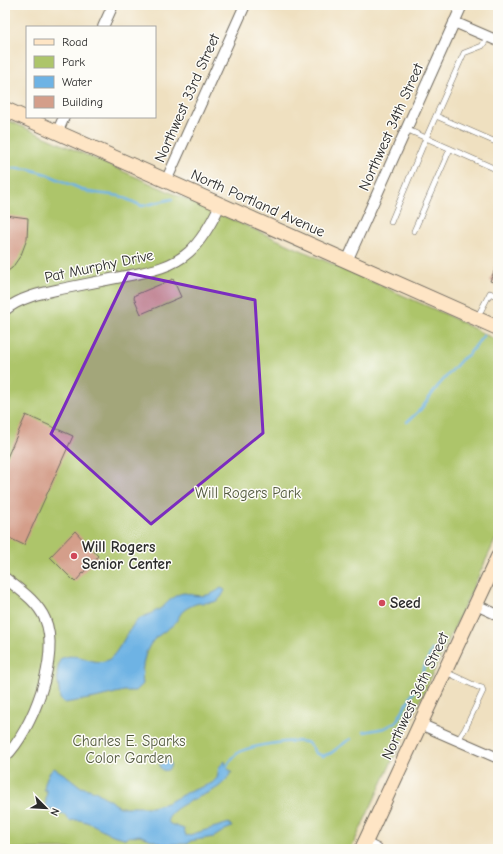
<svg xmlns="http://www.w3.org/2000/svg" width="503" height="854" font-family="'Comic Neue',sans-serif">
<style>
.green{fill:#adc56a;stroke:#6c784a}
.water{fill:#6eb3e4;stroke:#4c6f88}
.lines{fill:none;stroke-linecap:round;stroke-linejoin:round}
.stream{stroke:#6eb3e4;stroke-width:2.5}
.building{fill:#d49e8a}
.lane-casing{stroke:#706a5f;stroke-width:6}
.street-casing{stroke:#706a5f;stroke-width:12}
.secondary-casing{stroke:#706a5f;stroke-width:16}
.lane{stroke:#fff;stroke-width:5}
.street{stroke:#fff;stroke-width:10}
.secondary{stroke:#fee5c5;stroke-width:14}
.marked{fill:#7b2cbf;fill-opacity:0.2;stroke:#7b2cbf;stroke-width:3;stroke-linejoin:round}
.poi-dot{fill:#d1495b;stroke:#fdfcf7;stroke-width:1.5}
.labels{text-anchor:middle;stroke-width:3;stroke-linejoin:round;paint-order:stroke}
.street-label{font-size:15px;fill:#2b2b2b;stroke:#fdfcf7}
.park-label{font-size:15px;fill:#52593e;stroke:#fdfcf7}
.poi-label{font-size:15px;font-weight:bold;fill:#2b2b2b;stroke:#fdfcf7;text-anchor:start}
</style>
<rect width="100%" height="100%" fill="#fdfcf7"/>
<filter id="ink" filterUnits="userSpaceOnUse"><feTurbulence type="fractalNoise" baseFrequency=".025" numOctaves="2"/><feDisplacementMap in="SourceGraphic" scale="8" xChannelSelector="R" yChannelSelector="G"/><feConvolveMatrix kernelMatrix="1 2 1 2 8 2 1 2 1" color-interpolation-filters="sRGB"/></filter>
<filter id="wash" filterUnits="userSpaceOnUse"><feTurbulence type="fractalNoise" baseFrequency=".012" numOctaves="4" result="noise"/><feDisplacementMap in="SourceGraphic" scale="16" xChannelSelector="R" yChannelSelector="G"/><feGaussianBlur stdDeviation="0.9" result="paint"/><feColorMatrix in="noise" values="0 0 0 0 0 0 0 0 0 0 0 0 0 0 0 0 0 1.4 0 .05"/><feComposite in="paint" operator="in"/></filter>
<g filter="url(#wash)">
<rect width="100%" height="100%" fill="#efe0c0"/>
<!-- green -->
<polygon class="green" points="5,119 445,314 498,341 498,534 351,849 5,849"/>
<!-- water -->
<g class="water">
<path d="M221,588l4,2c-8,20 -20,8 -34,16 -13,6 -10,11 -18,19 -5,4 -10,7 -15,11 -14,11 -17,32 -15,48l-7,7h-12l-29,7 -30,5 -5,-4 -3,-26 3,-14c19,-9 29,6 45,2 12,-2 22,-33 34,-42 7,-4 15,-6 22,-11 7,-5 13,-14 23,-15 2,0 6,1 9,2 11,2 19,0 28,-7z"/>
<circle cx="165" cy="765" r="5.5"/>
<path d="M225,761l1,6 6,5c-5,7 -8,11 -15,16 -10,7 -50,19 -49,33l2,3 14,5 2,7 43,-13 3,4 -7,3 -11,7 -24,4 -2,3h-26l-23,-9 -8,2 -1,-1 -5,3c-4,-3 -8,-2 -12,-4 -12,-5 -30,-19 -43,-14l-5,-6 -20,-7 2,-18h-3c1,-9 3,-16 10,-22l13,8 14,11 14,4 25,16h32l15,-4 19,-10 26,-10 5,-5 2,-11z"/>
</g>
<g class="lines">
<!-- stream -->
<g class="stream">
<polyline points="5,169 15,168 29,169 46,174 88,192 120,196 142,206 172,199"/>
<polyline points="407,422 421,409 438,386 462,359 469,354 484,335"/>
<polyline points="364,732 385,728 396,722 420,681 423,670 432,650 440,651"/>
<path d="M226,767c3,-4 7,-11 12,-14 9,-7 61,-15 70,-10 4,2 5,6 7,10l8,3 8,-3 16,-12 4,-2"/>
</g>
</g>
<g id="blocks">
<!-- building -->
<g class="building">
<polygon points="5,215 28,218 27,239 21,255 12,268 5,273"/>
<polygon points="498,262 498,284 490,281"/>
<polygon points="173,279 181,297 141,314 134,298 135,295"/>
<polygon points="26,415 73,436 24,545 5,536 5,462"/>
<polygon points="75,531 98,556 75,582 50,557"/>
</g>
</g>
</g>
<g filter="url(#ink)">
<use href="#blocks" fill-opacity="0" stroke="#706a5f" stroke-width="1"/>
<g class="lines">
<!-- lane casing -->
<g class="lane-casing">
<g id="lane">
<polyline points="436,116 498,143"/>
<polyline points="406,129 426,138 464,53 482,46 488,37"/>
<polyline points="391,222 426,138 498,170"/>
<polyline points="414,231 450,149"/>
<polyline points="477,318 490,293 498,297"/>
<polyline points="446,672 478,687 482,688 483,691 465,729 458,740"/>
</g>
</g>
<!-- street casing -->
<g class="street-casing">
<g id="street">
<polyline points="454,22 498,41"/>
<polyline points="103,27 113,5"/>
<polyline points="57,133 64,117"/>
<polyline points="166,181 245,5"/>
<polyline points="347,261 462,5"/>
<path d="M5,310c16,-13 37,-17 56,-21 20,-4 40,-8 60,-12 24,-5 49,-8 68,-25 14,-13 23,-30 31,-47"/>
<path d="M5,578c15,12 32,23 40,41 16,36 -13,112 -40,138"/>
<polyline points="476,605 498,615"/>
<polyline points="420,724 498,758"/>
<polyline points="365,843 377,849"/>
</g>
</g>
<!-- secondary casing -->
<g class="secondary-casing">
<g id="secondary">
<polyline points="5,109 498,328"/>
<polyline points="362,849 498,557"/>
</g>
</g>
<!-- lane -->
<use href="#lane" class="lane"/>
<!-- street -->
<use href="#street" class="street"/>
<!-- secondary -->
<use href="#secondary" class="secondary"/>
</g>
</g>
<!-- marked area -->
<path class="marked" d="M128,273l127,27 8,133 -112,91 -100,-90z"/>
<!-- markers -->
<g class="poi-dot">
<circle cx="74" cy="556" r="4"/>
<circle cx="382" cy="603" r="4"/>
</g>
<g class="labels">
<!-- street labels -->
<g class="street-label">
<text transform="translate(187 98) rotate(-66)" y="5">Northwest 33rd Street</text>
<text transform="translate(391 127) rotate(-66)" y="5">Northwest 34th Street</text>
<text transform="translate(258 203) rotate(24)" y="5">North Portland Avenue</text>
<text transform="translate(99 266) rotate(-12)" y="5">Pat Murphy Drive</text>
<text transform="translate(415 696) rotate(-65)" y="5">Northwest 36th Street</text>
</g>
<!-- park labels -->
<g class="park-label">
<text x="248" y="498">Will Rogers Park</text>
<text x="129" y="746">Charles E. Sparks<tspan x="129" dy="17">Color Garden</tspan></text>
</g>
<!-- poi labels -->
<g class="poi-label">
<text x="82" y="552">Will Rogers<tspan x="82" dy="17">Senior Center</tspan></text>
<text x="390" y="608">Seed</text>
</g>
</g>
<!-- margin -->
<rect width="503" height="854" fill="none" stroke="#fdfcf7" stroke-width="20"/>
<!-- legend -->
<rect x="26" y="26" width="130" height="92" fill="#fdfcf7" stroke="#a9a8a5"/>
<rect x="34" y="39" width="20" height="6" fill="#fee5c5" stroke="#a9a8a5"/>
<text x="62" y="46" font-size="12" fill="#2b2b2b">Road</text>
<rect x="34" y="56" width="20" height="12" fill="#adc56a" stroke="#a9a8a5"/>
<text x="62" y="66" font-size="12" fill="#2b2b2b">Park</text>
<rect x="34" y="76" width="20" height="12" fill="#6eb3e4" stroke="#a9a8a5"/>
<text x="62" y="86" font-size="12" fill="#2b2b2b">Water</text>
<rect x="34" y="96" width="20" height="12" fill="#d49e8a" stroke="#a9a8a5"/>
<text x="62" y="106" font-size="12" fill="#2b2b2b">Building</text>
<!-- north arrow -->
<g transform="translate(46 808) rotate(114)" stroke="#fdfcf7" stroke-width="3" paint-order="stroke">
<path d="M0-3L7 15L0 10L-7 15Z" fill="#2b2b2b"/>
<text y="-6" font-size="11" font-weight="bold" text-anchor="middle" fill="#2b2b2b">N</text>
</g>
</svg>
